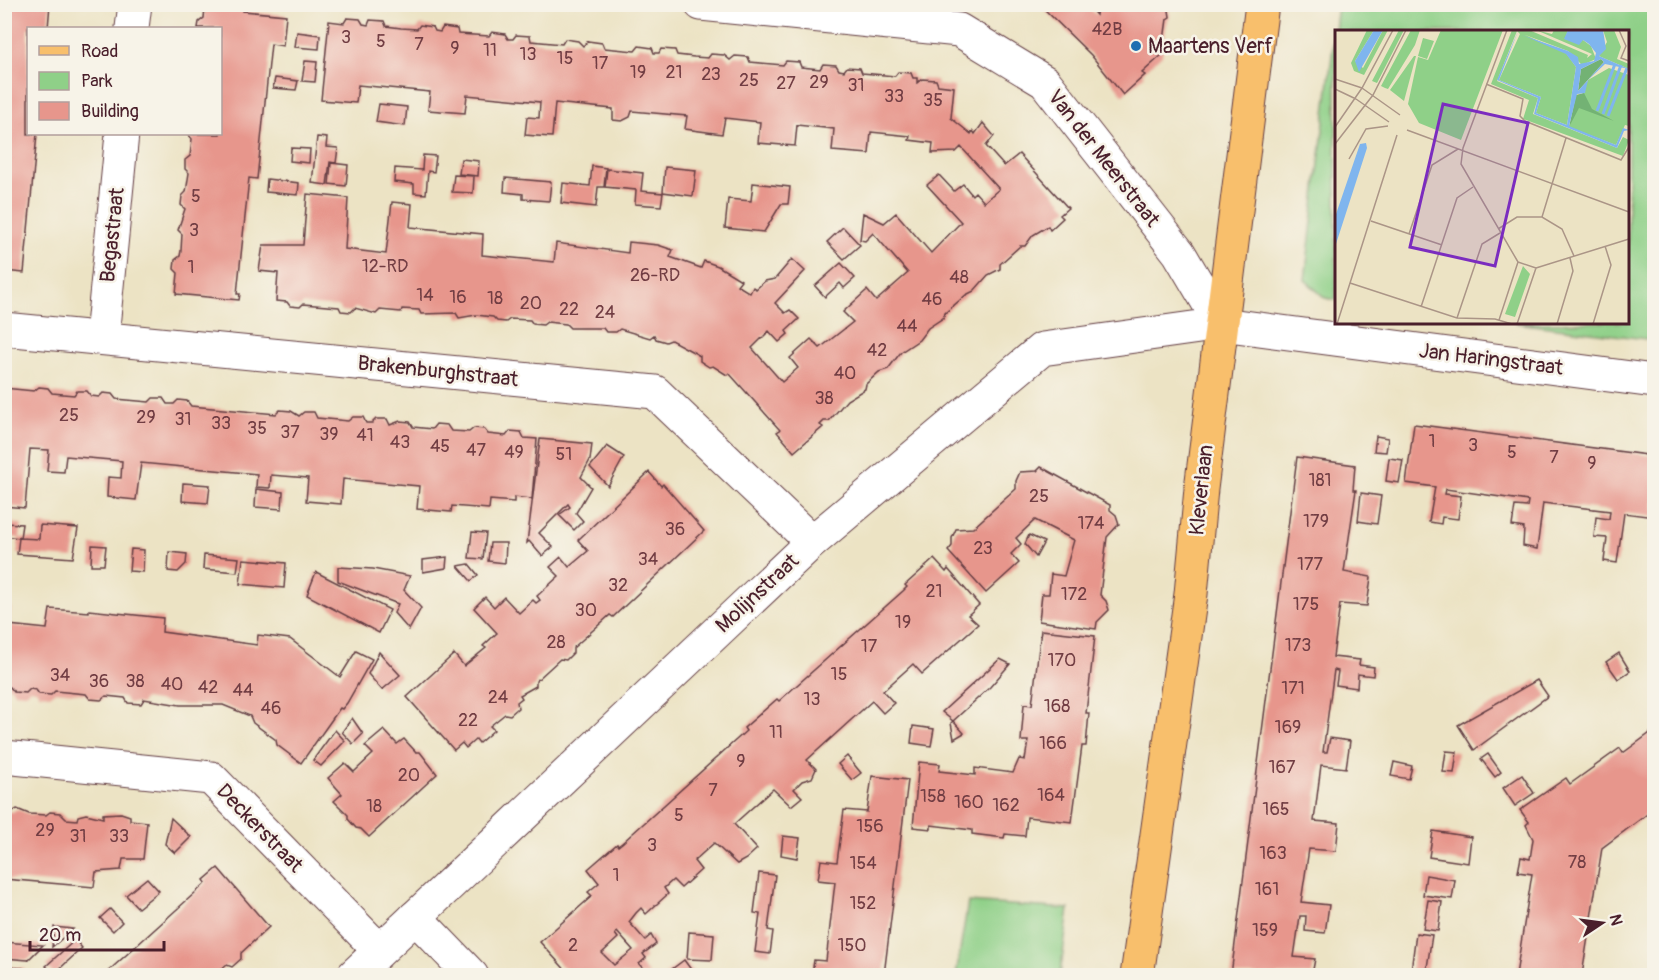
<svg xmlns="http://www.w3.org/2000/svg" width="1659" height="980" font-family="Pangolin,sans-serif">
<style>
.green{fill:#8fd088;stroke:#6c785a;stroke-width:1.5}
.building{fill:#e7968c;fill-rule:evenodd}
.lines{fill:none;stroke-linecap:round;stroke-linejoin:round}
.minor-casing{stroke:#623c42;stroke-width:35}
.major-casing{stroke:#623c42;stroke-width:35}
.minor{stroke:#fff;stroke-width:33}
.major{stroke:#f8bf6c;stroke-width:33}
.poi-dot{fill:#1f6fb2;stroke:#f7f3e8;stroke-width:2}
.labels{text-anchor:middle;stroke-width:5;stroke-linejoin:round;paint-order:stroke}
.number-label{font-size:18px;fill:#713d43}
.poi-label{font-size:21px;fill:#4a1f2b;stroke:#f7f3e8;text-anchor:start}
.street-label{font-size:21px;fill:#4a1f2b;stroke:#f7f3e8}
.inset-river{fill:none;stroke:#7fb5ee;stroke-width:3}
.inset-road{fill:none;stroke:#ab9587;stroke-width:1.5}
.view{fill:#7b2cbf;fill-opacity:0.15;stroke:#7b2cbf;stroke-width:3}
.inset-edge{fill:none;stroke:#4a1f2b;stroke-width:3}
</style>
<rect width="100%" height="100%" fill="#f7f3e8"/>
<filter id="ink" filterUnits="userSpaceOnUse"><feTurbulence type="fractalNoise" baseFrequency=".0167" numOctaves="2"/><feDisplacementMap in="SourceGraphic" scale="12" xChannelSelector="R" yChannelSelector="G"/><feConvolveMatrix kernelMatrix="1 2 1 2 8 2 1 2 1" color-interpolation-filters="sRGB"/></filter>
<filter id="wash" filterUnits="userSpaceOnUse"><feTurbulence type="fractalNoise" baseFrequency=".008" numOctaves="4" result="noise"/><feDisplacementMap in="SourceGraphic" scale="24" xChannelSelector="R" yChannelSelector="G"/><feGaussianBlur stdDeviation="1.35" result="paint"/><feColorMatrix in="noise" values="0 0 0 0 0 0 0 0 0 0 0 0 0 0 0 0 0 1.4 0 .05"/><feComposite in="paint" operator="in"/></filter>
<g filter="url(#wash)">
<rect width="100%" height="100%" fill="#ece3c4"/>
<!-- green -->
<g class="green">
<polygon points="1338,5 1654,5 1654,340 1516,323 1628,322 1628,32 1336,32 1336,300 1325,298 1305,280"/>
<polygon points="968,902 1069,909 1060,975 956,975"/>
</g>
<g id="blocks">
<!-- building -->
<g class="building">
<polygon points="4,4 50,4 48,28 28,28 28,134 37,134 24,273 4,271"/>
<polygon points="226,4 244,4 243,11 286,15 283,46 271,44 257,179 249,178 237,294 240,294 239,300 176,294 178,273 174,269 175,260 180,256 181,251 182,234 178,230 185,209 181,205 182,196 186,192 189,173 185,169 185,160 190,156 192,139 188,134 220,134 220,28 198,28 199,22 204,18 205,7 226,9"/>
<polygon points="1039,4 1086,4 1096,15 1097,4 1168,4 1170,17 1167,19 1162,55 1142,73 1145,75 1123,95 1091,55"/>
<polygon points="347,18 360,19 363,24 368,25 370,20 384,21 386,26 401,28 417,29 420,25 433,27 435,31 440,32 443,27 457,29 458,34 489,36 492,32 505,34 508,39 513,39 516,35 530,36 531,41 562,44 565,39 578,41 583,46 588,41 602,43 604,48 635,51 639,46 652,48 654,53 659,53 661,49 675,50 677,55 694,57 708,58 711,54 724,55 730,60 735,56 748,57 750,62 783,65 786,61 799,62 801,67 820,69 823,64 836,65 839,70 844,71 847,67 860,68 862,73 895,76 898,72 911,73 913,78 917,78 917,83 922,79 936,80 938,85 954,87 951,118 971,134 973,131 975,134 983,123 994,136 986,146 1004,166 1019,154 1068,208 1060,215 1063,218 1050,230 1048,226 1033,235 1025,246 1020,246 1000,264 1000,269 988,275 974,291 966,295 945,313 943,318 928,328 919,340 901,352 888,369 879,372 866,384 865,389 847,400 829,421 824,421 820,425 823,427 794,452 777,432 780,430 729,373 727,375 713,366 709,367 700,361 700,356 695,353 671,340 666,342 656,339 654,335 650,338 620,329 616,332 606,332 603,328 570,328 566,324 547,322 543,325 533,324 530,320 510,319 506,322 497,321 493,317 476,315 459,318 456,313 421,314 419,310 402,309 401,312 380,310 376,314 355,308 351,312 341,311 339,307 303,304 300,307 290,306 287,302 276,301 278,273 259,271 263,245 303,245 307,194 348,198 345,249 386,254 392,202 412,204 410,227 483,234 482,255 554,262 556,243 628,253 629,242 658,245 673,250 670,257 701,268 704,261 718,266 741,280 737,285 750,293 753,287 756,289 765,281 775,279 792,259 805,271 775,303 785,313 790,310 799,319 786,331 788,334 779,342 769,331 752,348 782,382 798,368 790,358 811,339 820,348 853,322 843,312 867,290 876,301 908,273 873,233 865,241 860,240 863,213 884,223 896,213 931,253 961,222 927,185 939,175 954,191 963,184 972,195 975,192 984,202 999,189 961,147 956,152 932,153 933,143 909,140 910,136 871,132 869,154 832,151 834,129 797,125 795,146 758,143 760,122 725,118 722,134 685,129 687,116 632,111 630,117 622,121 613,120 613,109 555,103 552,137 537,136 525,135 527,117 539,118 540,102 467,95 465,113 428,110 430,92 358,85 356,103 321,100 329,21 344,23"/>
<polygon points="297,32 320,35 319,49 295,47"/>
<polygon points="305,61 317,62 315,82 302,81"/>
<polygon points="275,78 298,81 296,90 273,88"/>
<polygon points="379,104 407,107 405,126 376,122"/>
<polygon points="317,137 327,138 326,147 338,148 336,163 330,162 327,185 312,183"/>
<polygon points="291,148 310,149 309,163 290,161"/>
<polygon points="423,155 436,156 434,172 428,171 426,194 414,193 414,184 394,182 395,168 422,170"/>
<polygon points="461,159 479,161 478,176 459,174"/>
<polygon points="331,163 348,165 346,186 329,184"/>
<polygon points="592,166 606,168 604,187 598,187 596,207 561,203 563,183 590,186"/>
<polygon points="665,167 696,170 693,196 663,192"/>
<polygon points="607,169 643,173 641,191 663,193 661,206 635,204 636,190 605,187"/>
<polygon points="454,175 474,176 473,193 452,192"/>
<polygon points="505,178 551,182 549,201 523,199 523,194 504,192"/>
<polygon points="267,179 299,183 298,195 266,192"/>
<polygon points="753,183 790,187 788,204 781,204 764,232 725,228 728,199 751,201"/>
<polygon points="843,227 860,245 844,259 827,242"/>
<polygon points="841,263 855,278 844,288 840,283 825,297 815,286"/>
<polygon points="39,387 48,388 52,393 74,395 77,391 87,391 91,396 99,397 103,393 112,394 116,399 149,402 153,398 163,398 167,404 174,404 178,400 187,401 191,406 276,414 280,410 291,411 299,416 304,412 314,412 317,418 348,421 353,417 363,417 366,423 372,423 376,419 387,419 390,425 400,421 410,422 413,427 432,429 436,424 447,425 451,431 469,432 474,428 484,429 488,434 506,436 510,431 521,432 524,438 537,439 532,499 514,497 514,502 490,500 489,509 452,506 451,512 417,509 419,486 343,479 341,504 306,501 308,478 271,475 270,488 256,487 257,474 141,463 136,500 107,497 108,477 121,478 122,461 66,456 64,472 47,471 49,450 30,449 25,508 4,506 4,388 34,391"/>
<polygon points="1414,424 1654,456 1654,517 1624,513 1617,563 1604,561 1607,538 1594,537 1596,517 1609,519 1610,511 1543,503 1537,549 1523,546 1524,528 1512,526 1515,506 1527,507 1528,501 1446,489 1445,494 1461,496 1458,519 1442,517 1441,524 1429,522 1435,487 1406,483"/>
<polygon points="1376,436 1388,438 1386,452 1374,451"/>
<polygon points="540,439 592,444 590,460 581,477 591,487 576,513 583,521 574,530 559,515 570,507 568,504 539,533 553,547 542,556 529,541 527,543"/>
<polygon points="607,446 624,457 608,486 590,467"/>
<polygon points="1297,457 1355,465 1353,490 1356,490 1344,572 1371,577 1367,606 1340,604 1333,657 1360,660 1359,665 1374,667 1373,676 1358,674 1357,688 1336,685 1338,671 1334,670 1323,752 1327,752 1330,738 1350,741 1346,768 1321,765 1314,821 1339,823 1336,851 1309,849 1301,902 1329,905 1325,933 1305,931 1306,916 1300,916 1294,957 1315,959 1312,975 1231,975"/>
<polygon points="1389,458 1403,460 1399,483 1386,481"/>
<polygon points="1041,467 1110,505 1110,510 1116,515 1119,524 1107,537 1100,595 1106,601 1109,610 1097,622 1096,629 1039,621 1042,594 1049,594 1051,574 1064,576 1074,540 1035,520 1016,538 1021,544 1011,554 1019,563 986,593 948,551 952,546 952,538 956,529 973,528 1016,489 1016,481 1020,472 1037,471"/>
<polygon points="649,472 661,486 663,484 704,531 613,617 610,615 573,648 573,653 566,660 560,659 536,681 536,686 520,695 522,698 517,702 518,708 510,715 505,714 490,726 494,730 479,743 476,739 466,748 462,743 454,750 407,697 454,654 464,666 486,648 483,646 497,633 474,608 485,597 494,607 504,597 519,613 533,600 536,603 540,600 537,596 559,576 550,567 561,557 569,567 588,551 578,540"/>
<polygon points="183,483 210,485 208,503 182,501"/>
<polygon points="256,489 283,492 282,509 255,507"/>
<polygon points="1361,493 1381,496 1377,524 1358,521"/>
<polygon points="4,523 22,524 20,538 39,539 40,525 78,528 73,558 17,554 19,538 4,536"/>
<polygon points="472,532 486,533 483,559 469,558"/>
<polygon points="1029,535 1044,542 1036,557 1025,544"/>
<polygon points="490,543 506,543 505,563 488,561"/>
<polygon points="92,545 106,546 104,565 91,565"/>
<polygon points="131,549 144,550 143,572 129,571"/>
<polygon points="169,552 187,554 186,564 178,572 168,571"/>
<polygon points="204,555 239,558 237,572 203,569"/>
<polygon points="447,557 446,568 423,572 423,560"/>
<polygon points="243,559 286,563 284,588 240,584"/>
<path d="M934,559l12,13 2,-3 31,36 -11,10 10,9 -56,50 -9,-10 -30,27 11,12 -11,10 -11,-12 -65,59 9,9 -4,9 -10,3 -8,8 8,8 -11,9 -18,-17 -39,35 23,25 -11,10 -9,5 -23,-21 -20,18 7,9 -20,18 -8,-8 -9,8 4,6 -22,20 -5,-6 -5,5 -7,9 16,18 6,-5 5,9 -13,10 3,4 -7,6 10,11h-79l-30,-33 52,-46 -4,-4 11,-9 -11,-14 29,-25 1,2 4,-3 124,-112 -2,-3 33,-29 2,2 124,-110 4,-4 -2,-2zM617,932l16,18 -19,15 -12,-12 16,-15 -3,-4z"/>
<polygon points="469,564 478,575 471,581 458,566"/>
<polygon points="338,567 373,569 410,576 404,590 421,608 409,630 394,613 398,604 338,581"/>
<polygon points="316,572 390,610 379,633 307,595"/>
<polygon points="5,605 11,606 9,625 47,629 50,609 89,612 89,610 163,618 162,632 257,645 258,635 290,639 340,677 356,651 372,659 347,703 342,709 340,708 301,763 277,745 276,740 253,723 250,716 223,705 180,705 144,699 141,704 128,703 125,698 106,696 101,700 90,699 86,694 55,691 51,695 39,694 36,690 30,689 26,693 14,692 10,687 5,687"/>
<polygon points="1041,630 1095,636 1086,713 1089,713 1086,746 1082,746 1072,822 1027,817 1025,836 1005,834 1004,838 972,834 972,830 931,825 931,829 913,827 919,762 940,764 939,771 975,775 975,768 1013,773 1019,759 1025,760 1028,741 1021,741 1024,704 1032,705"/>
<polygon points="379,652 400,675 382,690 368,674"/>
<polygon points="1619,653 1630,671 1618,679 1606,662"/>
<polygon points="1000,659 1010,664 990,687 953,721 942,712"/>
<polygon points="1537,680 1548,696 1474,750 1458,725"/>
<polygon points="352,718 363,734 353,744 342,732"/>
<polygon points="953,721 964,733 954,739 951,723"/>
<polygon points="913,726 934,729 931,746 911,743"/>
<polygon points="335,730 345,741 321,766 313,760"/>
<polygon points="384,730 397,744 404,739 416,752 420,752 437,774 369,837 361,829 356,828 348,819 348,815 334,801 342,794 328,778 345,763 354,772 373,754 365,746"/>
<polygon points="1653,731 1654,809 1602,848 1582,975 1516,975 1532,874 1518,872 1521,857 1530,859 1533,839 1526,825 1529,822 1520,810 1566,778 1570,784 1620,748 1623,753"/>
<polygon points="1446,751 1457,752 1454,773 1443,772"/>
<polygon points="1488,754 1501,772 1495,777 1481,759"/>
<polygon points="847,756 861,773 852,780 838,764"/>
<polygon points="1394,762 1412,766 1409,779 1391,776"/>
<polygon points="1522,775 1534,793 1515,806 1503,788"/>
<polygon points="872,776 908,780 884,975 812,975 814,960 826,961 835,882 818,880 821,860 837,862 844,810 867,812"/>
<polygon points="17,809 29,814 46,815 50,812 60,813 66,819 77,820 78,816 86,814 103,818 103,814 121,813 130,816 130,820 147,822 143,859 123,859 121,870 96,872 94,887 4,879 4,811 12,812"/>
<polygon points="171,818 191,837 175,853 165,844"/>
<polygon points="1433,831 1471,837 1468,863 1429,857"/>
<polygon points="783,836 800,838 797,858 781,855"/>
<polygon points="218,868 269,927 241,953 241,959 232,967 227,965 215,975 104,975 206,883 204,880"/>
<polygon points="759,873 775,875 768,930 773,931 770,954 755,952 760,914 754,913"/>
<polygon points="1426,875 1455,880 1452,899 1423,895"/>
<polygon points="147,878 159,891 138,908 126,895"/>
<polygon points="1428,900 1442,902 1438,931 1423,929"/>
<polygon points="110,909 122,922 113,931 100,918"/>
<polygon points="54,927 73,929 52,947"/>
<polygon points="689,932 714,934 712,960 687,959"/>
<polygon points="1416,933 1432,935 1426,974 1411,971"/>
<polygon points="75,940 82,948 54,974 46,966"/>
<polygon points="4,942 43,945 28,960 4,958"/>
<polygon points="684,960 695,975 664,975"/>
<polygon points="4,967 23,968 28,975 4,975"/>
</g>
</g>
</g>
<g filter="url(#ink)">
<use href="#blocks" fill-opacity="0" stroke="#623c42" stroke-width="1.5"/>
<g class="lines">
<!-- minor casing -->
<g class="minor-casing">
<g id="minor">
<polyline points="701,4 959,30 1045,82 1179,253 1221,324"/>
<polyline points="132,28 135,4"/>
<polyline points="4,329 655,392 812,542"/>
<polyline points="102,337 122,134"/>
<polyline points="4,757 211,778 379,950"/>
<polyline points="415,917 472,976"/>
<polyline points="353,976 812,542 1042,349 1221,324 1654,381"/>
</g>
</g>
<!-- major casing -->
<g class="major-casing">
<polyline id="major" points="1137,976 1191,594 1201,489 1262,4"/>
</g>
<!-- minor -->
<use href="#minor" class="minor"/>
<!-- major -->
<use href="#major" class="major"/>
</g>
</g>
<!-- markers -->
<circle class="poi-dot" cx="1136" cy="46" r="6"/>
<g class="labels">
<!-- number labels -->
<g class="number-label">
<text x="1107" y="35">42B</text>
<text x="346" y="43">3</text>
<text x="381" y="47">5</text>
<text x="419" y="50">7</text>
<text x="455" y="54">9</text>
<text x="490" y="56">11</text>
<text x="528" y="60">13</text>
<text x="565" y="64">15</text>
<text x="600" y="69">17</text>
<text x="638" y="78">19</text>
<text x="674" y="78">21</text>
<text x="711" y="80">23</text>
<text x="749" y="86">25</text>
<text x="819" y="88">29</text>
<text x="786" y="89">27</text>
<text x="856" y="91">31</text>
<text x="894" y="102">33</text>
<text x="933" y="106">35</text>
<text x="196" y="202">5</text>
<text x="194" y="236">3</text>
<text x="385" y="272">12-RD</text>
<text x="191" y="273">1</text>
<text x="655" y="281">26-RD</text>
<text x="959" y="283">48</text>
<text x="425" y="301">14</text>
<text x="458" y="303">16</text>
<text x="495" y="304">18</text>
<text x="932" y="305">46</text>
<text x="531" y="309">20</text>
<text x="569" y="315">22</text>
<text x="605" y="318">24</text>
<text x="907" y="332">44</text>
<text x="877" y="356">42</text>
<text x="845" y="379">40</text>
<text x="824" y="404">38</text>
<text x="69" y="421">25</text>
<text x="146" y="423">29</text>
<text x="183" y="425">31</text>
<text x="221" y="429">33</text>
<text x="257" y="434">35</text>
<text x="290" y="438">37</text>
<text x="329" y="440">39</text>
<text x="365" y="441">41</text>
<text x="1432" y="447">1</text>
<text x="400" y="448">43</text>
<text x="1473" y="451">3</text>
<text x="440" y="452">45</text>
<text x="476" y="456">47</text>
<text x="514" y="458">49</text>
<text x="1512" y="458">5</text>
<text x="564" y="460">51</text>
<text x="1554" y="463">7</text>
<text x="1592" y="469">9</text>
<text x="1320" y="486">181</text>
<text x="1039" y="502">25</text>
<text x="1316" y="527">179</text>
<text x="1091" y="529">174</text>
<text x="675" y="535">36</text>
<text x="983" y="554">23</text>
<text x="648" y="565">34</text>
<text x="1310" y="570">177</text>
<text x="618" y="591">32</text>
<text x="934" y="597">21</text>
<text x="1074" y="600">172</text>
<text x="1306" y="610">175</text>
<text x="586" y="616">30</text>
<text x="903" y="628">19</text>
<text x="556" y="648">28</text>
<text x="1298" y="651">173</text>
<text x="869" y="652">17</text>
<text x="1062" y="666">170</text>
<text x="839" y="680">15</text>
<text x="60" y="681">34</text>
<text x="99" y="687">36</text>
<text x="135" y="687">38</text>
<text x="172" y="690">40</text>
<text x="208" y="693">42</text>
<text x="1293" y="694">171</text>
<text x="243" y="696">44</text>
<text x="498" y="703">24</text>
<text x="812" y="705">13</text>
<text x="1057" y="712">168</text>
<text x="271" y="714">46</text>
<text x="468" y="726">22</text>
<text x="1288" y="733">169</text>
<text x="776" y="738">11</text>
<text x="1053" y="749">166</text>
<text x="741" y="767">9</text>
<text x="1282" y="773">167</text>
<text x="409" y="781">20</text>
<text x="713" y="796">7</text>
<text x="1051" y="801">164</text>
<text x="933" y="802">158</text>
<text x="969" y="808">160</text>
<text x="1006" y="811">162</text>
<text x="374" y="812">18</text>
<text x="1276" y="815">165</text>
<text x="679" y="821">5</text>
<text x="870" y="832">156</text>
<text x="45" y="836">29</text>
<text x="78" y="842">31</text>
<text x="119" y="842">33</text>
<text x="652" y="851">3</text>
<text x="1273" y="859">163</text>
<text x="1577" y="868">78</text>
<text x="863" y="869">154</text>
<text x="616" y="881">1</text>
<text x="1267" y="895">161</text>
<text x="863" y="909">152</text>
<text x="1265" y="936">159</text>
<text x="573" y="951">2</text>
<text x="852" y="951">150</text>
</g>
<!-- poi labels -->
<g class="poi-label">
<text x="1148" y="53">Maartens Verf</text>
</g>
<!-- street labels -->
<g class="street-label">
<text transform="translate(1104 158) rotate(52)" y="7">Van der Meerstraat</text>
<text transform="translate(112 235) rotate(-84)" y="7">Begastraat</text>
<text transform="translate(1491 359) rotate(7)" y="7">Jan Haringstraat</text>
<text transform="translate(438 371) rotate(6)" y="7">Brakenburghstraat</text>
<text transform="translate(1201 490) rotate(-84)" y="7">Kleverlaan</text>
<text transform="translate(757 593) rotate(-43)" y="7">Molijnstraat</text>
<text transform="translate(260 828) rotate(46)" y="7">Deckerstraat</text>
</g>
</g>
<!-- overview -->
<g transform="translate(1335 30)">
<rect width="294" height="294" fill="#ece3c4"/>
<path d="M32,0h7l-19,31 8,7 20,-38h5l-24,45 -10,-4 -3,-8zM64,0h5l-27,53 -5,-2zM76,0h9l-5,15 -27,44 -3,-1 -4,-2zM106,0h62l-42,110 -42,-17 -11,-19 10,-47 10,3zM177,0h17l59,25 -1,3 5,-4 -56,-24 16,4 2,-4h14l-3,9 18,1 8,6 5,13 -14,6 -14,-14 -45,-17 43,19 10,14 -9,58 -31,-12 5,-16 -42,-17 21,-46 -3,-3 -20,50 41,17 -5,16 10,4 74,30 6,-11 6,3 -6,16 -100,-37 6,-19 -38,-16zM268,0h11l7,17 -4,12 12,5v5l-30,-13 8,-14zM88,8l11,3 -7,18 -9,-3zM79,26h2l-12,45 -14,-11zM274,38l20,7v51l-4,-1 -9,20 -47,-18 19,-47zM188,236l7,8 -15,43 -10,-3z" fill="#8fd088"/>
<path d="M266,29l3,3 -26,29 3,-22zM249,63l8,16 22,12 -35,-13 -10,19 7,-32z" fill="#73b274"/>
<path d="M39,0h9l-24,42 -4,-11zM233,0h35l3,19 -7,7 30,13 -24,-5 -17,16 -3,13 -8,1 -8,32 47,19 7,-17 6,2 -5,1 -7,17 -83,-34 4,-16 -41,-18 21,-49 -19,49 42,17 -5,16 31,12 9,-58 -10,-13 -44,-19 46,16 10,6 1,7 15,-3 2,-8 -7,-9 -6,-4 -4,5 -15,-6zM266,29l3,3 -26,29 3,-22zM31,113l1,5 -32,99v-30l25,-73z" fill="#7fb5ee" fill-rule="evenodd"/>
<path class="inset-river" d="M262,81l18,-47M268,84l18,-49M273,86l19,-48"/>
<path class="inset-road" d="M172,0l-44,118 -2,16 57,98M284,0l7,16 -5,12 8,3M0,49l27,9M151,54l37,15 -3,17 5,5 96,39 8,-13M27,58l38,27M0,59l21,10M21,69l33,23M0,97l27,-39 31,-58M72,100l222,82M0,114l38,-49 33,-65M14,129l17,-30 22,-3M207,187l24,-79M36,191l71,24M163,199l19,-12h25l20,12 12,27M74,204l23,-69 26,-16M183,232l18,6M201,238l93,-29M15,253l107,35 38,1 17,5M86,277l36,-109 16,-11M122,288l25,-74 18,-11M164,290l19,-58M2,294l60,-189M182,294l19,-56M222,294l16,-53 -3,-13M258,294l18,-59 -6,-19"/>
<path class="view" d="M108,74l85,19 -33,143 -85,-19z"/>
<rect width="294" height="294" class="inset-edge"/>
</g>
<!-- margin -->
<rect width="1659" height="980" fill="none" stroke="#f7f3e8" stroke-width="24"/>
<!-- legend -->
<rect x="27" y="27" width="195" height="108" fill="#f7f3e8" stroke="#b29e9c" stroke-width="1.5"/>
<rect x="39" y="46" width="30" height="9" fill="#f8bf6c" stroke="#b29e9c" stroke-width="1.5"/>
<text x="81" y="57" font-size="18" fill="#4a1f2b">Road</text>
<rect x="39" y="72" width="30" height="18" fill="#8fd088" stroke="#b29e9c" stroke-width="1.5"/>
<text x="81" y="87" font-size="18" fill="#4a1f2b">Park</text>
<rect x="39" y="102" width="30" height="18" fill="#e7968c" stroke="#b29e9c" stroke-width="1.5"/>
<text x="81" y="117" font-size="18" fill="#4a1f2b">Building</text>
<!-- north arrow -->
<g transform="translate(1602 923) rotate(77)" stroke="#f7f3e8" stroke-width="4.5" paint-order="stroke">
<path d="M0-4.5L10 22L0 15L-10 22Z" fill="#4a1f2b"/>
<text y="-9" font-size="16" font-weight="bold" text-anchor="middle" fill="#4a1f2b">N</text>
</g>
<!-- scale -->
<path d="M30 941v9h134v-9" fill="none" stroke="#4a1f2b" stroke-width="3"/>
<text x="39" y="941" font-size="18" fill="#4a1f2b" stroke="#f7f3e8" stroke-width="4.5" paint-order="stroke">20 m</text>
</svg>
